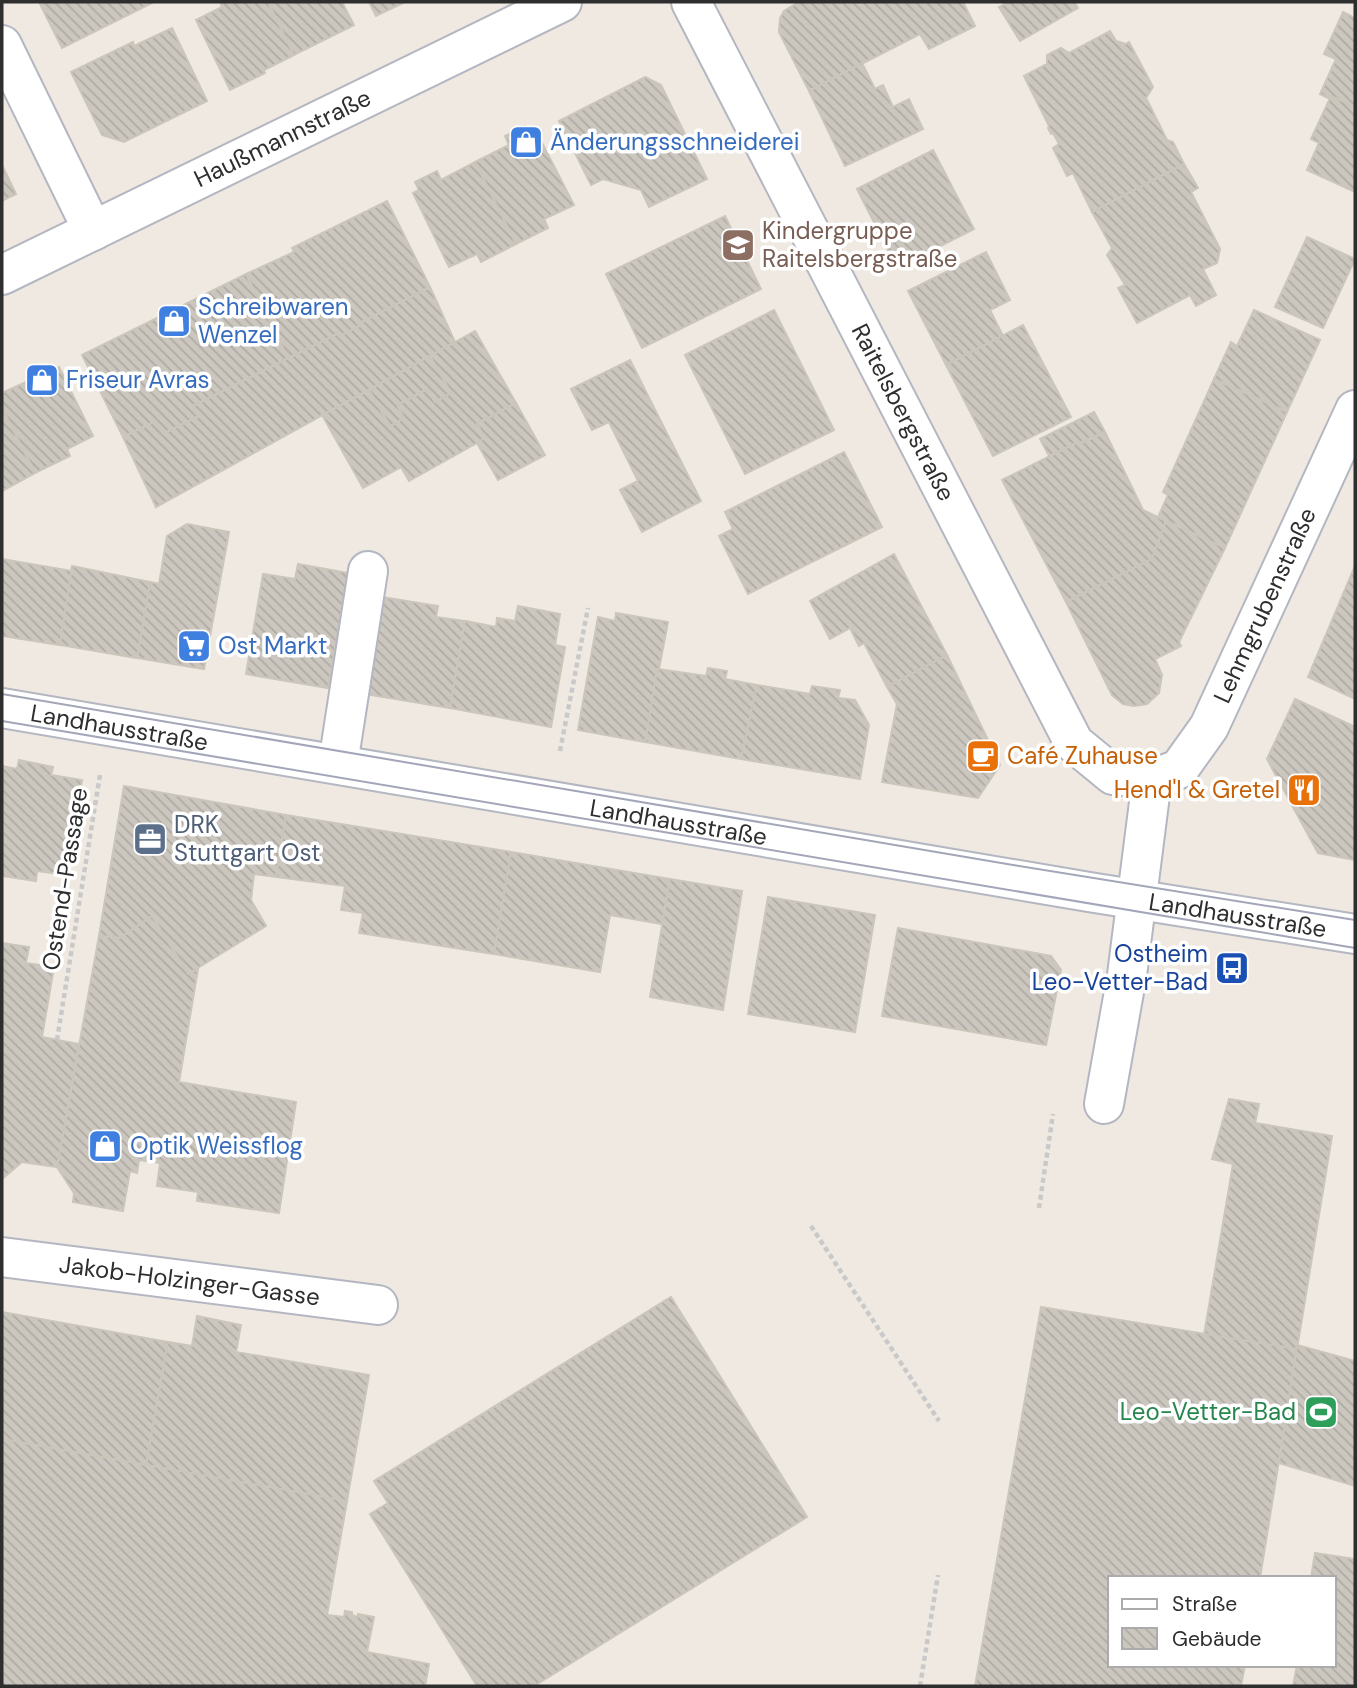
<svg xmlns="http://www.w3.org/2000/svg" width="1357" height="1688" font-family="'DM Sans',sans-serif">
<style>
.building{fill:url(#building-back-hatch);stroke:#cbc5ba;stroke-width:2}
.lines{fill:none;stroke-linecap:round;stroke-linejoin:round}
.minor-casing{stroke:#b4b7c1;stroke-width:42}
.path{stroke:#c9c9c9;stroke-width:4.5;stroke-dasharray:5 3.5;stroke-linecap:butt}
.minor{stroke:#fff;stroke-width:38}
.tram{stroke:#a3a6b8;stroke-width:2}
.labels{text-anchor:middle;stroke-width:7;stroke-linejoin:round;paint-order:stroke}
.street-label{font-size:24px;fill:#2e2e2e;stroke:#fff}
.shop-label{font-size:24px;fill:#366cbe;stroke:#fff;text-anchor:start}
.education-label{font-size:24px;fill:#785e54;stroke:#fff;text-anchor:start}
.food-label{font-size:24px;fill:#c56008;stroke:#fff;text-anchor:start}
.service-label{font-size:24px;fill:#4e5e75;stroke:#fff;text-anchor:start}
.transit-label{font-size:24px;fill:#164399;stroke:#fff;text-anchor:end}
.leisure-label{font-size:24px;fill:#27864d;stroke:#fff;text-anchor:end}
</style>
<defs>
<pattern id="building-back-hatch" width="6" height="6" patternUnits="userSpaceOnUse" patternTransform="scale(1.75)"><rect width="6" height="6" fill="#cbc7bf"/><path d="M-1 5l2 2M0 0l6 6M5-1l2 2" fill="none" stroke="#afaba4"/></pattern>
</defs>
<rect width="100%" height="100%" fill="#efe9e1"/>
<!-- building -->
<g class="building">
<polygon points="39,2 151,2 152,3 62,48"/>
<polygon points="220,2 268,2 294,55 264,70 265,73 230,90 196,20 222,7"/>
<polygon points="268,2 342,2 354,25 294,55"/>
<polygon points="369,2 405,2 376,16"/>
<polygon points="799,2 963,2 975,26 929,49 920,34 809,91 779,32 780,18 784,11"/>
<polygon points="1008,2 1074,2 1078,8 1020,41 999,7"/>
<polygon points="1343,12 1355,18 1355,107 1331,96 1330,99 1320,94 1336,59 1324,54"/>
<polygon points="172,28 207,101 124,142 102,135 71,72 133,42 134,46"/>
<polygon points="1110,31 1116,41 1126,44 1129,42 1153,87 1146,98 1167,140 1173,142 1184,164 1092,212 1073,173 1067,176 1053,148 1059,144 1053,133 1051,134 1048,128 1049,126 1024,76 1047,64 1047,55 1061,48 1069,53"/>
<polygon points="862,63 875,89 883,85 893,107 909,99 923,129 845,166 809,91"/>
<polygon points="645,77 661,85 707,179 649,207 641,190 603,179 591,185 559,121"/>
<polygon points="1331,96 1355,107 1355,192 1307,170 1319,143 1311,139"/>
<polygon points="525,126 529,134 536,131 574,205 544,219 548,228 516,244 475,162 509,145 505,136"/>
<polygon points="933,150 974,229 897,268 857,189"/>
<polygon points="475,162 516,244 481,262 477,254 449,267 413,193 419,190 415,182 437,171 441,180"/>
<polygon points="1184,164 1198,188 1191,192 1220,249 1217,263 1203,269 1216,295 1196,306 1190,295 1137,323 1118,288 1125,285 1107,255 1112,248 1092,212"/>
<polygon points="2,165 16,194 2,201"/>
<polygon points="387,201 430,287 360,323 361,325 339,337 337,334 288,358 246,274 294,252 292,248"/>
<polygon points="725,216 761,289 642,348 606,274"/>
<polygon points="1307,237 1355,259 1323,328 1275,307"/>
<polygon points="986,252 1010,300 990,310 1003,336 946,365 908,291"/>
<polygon points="246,274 288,358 193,406 199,416 163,434 156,421 123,437 82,355"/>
<polygon points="430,287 455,342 156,507 123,437 156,421 163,434 199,416 193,406 337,334 339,337 361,325 360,323"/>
<polygon points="774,310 834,430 745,474 685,355"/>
<polygon points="1254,310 1320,340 1287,412 1214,379 1231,342 1237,346"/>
<polygon points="1023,325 1071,417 993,456 946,365"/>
<polygon points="475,331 516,403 477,424 485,438 477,443 409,481 401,467 363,488 322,415 369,390 390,426 404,418 397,405 427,389 435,402 451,393 430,356"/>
<polygon points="430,356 451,393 435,402 427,389 397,405 404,418 390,426 369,390"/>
<polygon points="630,360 701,501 642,532 620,490 638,481 609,422 592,430 571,389"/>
<polygon points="59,367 93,436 67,449 70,456 35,473 2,408 2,393"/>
<polygon points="1214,379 1287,412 1225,548 1158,517 1168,495 1163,492"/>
<polygon points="516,403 545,455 498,480 477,443 485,438 477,424"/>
<polygon points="2,408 35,473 2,491"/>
<polygon points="1094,412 1105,432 1049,456 1040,439"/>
<polygon points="1105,432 1143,510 1166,521 1152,559 1066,602 1002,480 1078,442 1080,444"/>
<polygon points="844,452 882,527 748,594 719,536 733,529 725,512"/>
<polygon points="1166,521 1225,548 1179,642 1181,646 1155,659 1162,675 1159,693 1147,704 1134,706 1123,704 1112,695 1066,602 1152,559"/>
<polygon points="187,524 229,532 204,669 137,658 150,582 159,584 167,536"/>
<polygon points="894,554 947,655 887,687 864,643 859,646 850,628 830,639 810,601"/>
<polygon points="2,559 72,571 60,645 2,636"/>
<polygon points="298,564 348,573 328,688 246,674 263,574 295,579"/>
<polygon points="72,566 150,582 137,658 60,645"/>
<polygon points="1355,566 1355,699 1308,677"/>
<polygon points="382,597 438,606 436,617 465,621 450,708 365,694"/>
<polygon points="518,606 560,614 555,645 565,647 551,727 450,708 465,621 496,627 497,618 515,621"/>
<polygon points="616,613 668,622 645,742 578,730 598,617 615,621"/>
<polygon points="947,655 1000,765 978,798 882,782 897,704 887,687"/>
<polygon points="708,668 727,671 725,679 757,685 741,759 645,742 657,669 706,676"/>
<polygon points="757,685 810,694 812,686 840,690 838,698 855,700 869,725 860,779 741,759"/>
<polygon points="1295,699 1355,727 1355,860 1318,853 1267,759"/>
<polygon points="19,760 53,767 51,775 82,780 67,875 37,871 36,881 2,876 2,766 17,769"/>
<polygon points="124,786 286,815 276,877 254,874 251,900 266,926 188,974 152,916 120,938 99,936"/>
<polygon points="286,815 511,852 494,954 359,933 363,913 341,910 345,886 276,877"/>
<polygon points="511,852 670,879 662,924 610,915 600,972 494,954"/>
<polygon points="670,879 742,891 723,1010 650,997"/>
<polygon points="768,897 875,915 855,1032 748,1014"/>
<polygon points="152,916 188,974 198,969 179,1082 296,1102 279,1213 197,1201 198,1192 157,1186 160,1163 139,1160 137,1173 130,1171 123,1211 73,1202 74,1193 57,1167 99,936 120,938"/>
<polygon points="898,928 1051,956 1061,970 1046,1045 882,1016"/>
<polygon points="2,943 29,947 26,963 54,967 42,1037 79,1044 57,1167 22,1162 2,1179"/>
<polygon points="1229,1099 1259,1104 1255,1123 1332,1136 1297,1349 1204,1335 1233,1164 1212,1159"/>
<polygon points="671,1297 807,1517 534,1686 477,1686 370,1514 388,1503 374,1481"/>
<polygon points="1041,1307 1297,1349 1260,1578 1110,1578 1110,1665 1245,1665 1241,1686 975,1686"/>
<polygon points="2,1312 168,1342 146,1465 2,1439"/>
<polygon points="197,1316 241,1325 236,1352 369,1375 347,1501 146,1465 168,1342 192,1346"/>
<polygon points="1297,1345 1355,1361 1355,1486 1279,1463"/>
<polygon points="2,1439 347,1501 327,1615 344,1617 345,1611 352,1612 352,1615 358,1617 358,1614 374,1617 367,1652 429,1664 425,1686 2,1686"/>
<polygon points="1315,1553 1355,1559 1355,1686 1293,1686 1297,1665 1334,1665 1334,1578 1311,1578"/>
</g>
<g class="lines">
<!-- minor casing -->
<g class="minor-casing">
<g id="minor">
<path id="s1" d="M691,2l383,741 39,32 39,4 27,-10 30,-42 146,-317"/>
<polyline points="2,45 93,231"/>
<path id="s2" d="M2,275l560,-273"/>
<path id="s3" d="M2,708l1087,184 266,42"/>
<polyline points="338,764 368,571"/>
<polyline points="1104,1104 1127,975 1152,779"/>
<path id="s4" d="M2,1257l376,48"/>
</g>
</g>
<!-- path -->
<g class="path">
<polyline points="560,751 588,608"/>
<polyline points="57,1040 100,775"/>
<polyline points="1039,1208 1053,1114"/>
<polyline points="811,1226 939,1421"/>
<polyline points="920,1686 938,1575"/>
</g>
<!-- minor -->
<use href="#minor" class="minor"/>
<!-- tram -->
<g class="tram">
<polyline points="2,694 1013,865 1355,920"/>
<polyline points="2,721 1355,948"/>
</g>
</g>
<!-- icons -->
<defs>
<g id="shop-square" transform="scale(1.75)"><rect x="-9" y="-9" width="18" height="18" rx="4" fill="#3f7fe0" stroke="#fff"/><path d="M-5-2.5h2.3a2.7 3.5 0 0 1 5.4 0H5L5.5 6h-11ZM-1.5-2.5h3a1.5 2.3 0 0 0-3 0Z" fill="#fff"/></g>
<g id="school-square" transform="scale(1.75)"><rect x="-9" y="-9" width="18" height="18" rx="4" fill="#8d6e63" stroke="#fff"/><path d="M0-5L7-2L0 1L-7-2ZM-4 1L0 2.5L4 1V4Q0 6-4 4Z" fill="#fff"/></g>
<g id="supermarket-square" transform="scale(1.75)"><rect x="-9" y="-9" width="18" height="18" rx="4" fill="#3f7fe0" stroke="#fff"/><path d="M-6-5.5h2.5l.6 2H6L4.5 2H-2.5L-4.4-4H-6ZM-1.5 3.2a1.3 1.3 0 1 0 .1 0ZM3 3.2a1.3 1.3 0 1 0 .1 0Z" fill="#fff"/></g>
<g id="cafe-square" transform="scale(1.75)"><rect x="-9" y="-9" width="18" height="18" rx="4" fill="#e8710a" stroke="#fff"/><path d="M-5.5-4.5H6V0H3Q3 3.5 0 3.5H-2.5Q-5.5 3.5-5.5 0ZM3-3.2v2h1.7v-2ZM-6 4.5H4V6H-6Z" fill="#fff"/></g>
<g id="restaurant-square" transform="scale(1.75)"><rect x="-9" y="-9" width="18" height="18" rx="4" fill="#e8710a" stroke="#fff"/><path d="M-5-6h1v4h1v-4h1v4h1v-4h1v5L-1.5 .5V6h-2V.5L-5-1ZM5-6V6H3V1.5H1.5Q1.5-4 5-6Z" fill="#fff"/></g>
<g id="office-square" transform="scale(1.75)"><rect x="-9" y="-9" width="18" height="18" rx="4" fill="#5c6f8a" stroke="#fff"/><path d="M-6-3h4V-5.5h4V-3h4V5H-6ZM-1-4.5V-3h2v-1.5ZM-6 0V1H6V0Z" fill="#fff"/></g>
<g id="bus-square" transform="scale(1.75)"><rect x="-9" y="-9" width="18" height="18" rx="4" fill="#1a4fb4" stroke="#fff"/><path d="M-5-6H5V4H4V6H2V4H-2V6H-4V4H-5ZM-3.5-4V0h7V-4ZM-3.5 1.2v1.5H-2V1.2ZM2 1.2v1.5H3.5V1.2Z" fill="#fff"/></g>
<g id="stadium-square" transform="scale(1.75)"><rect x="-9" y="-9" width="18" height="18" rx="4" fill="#2e9e5b" stroke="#fff"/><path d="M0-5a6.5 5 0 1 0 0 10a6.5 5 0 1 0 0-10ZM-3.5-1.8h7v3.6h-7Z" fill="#fff"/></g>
</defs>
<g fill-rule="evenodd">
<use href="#shop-square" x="526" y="142"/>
<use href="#school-square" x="738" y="245"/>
<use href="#shop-square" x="174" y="321"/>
<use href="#shop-square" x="42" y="380"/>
<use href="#supermarket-square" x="194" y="646"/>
<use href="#cafe-square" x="983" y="756"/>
<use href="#restaurant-square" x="1304" y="790"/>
<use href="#office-square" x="150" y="839"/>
<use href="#bus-square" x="1232" y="968"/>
<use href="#shop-square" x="105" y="1146"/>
<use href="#stadium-square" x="1321" y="1412"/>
</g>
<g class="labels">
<!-- street labels -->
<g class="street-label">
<text dy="8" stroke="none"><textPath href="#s2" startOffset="312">Haußmannstraße</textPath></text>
<text dy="8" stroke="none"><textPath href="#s1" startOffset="462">Raitelsbergstraße</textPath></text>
<text dy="8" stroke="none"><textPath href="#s1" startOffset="1138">Lehmgrubenstraße</textPath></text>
<text dy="8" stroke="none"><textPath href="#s3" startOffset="119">Landhausstraße</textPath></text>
<text dy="8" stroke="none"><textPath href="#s3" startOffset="686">Landhausstraße</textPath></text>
<text transform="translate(65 879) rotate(-81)" y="8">Ostend-Passage</text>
<text dy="8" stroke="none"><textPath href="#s3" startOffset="1253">Landhausstraße</textPath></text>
<text dy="8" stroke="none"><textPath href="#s4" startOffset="189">Jakob-Holzinger-Gasse</textPath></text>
</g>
<!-- shop labels -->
<g class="shop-label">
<text x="550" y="150">Änderungsschneiderei</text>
<text x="198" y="315">Schreibwaren<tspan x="198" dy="28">Wenzel</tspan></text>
<text x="66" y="388">Friseur Avras</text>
<text x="218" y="654">Ost Markt</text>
<text x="130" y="1154">Optik Weissflog</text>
</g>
<!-- education labels -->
<g class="education-label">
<text x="762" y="239">Kindergruppe<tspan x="762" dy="28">Raitelsbergstraße</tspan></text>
</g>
<!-- food labels -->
<g class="food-label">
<text x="1007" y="764">Café Zuhause</text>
<text x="1280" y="798" text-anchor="end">Hend'l &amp; Gretel</text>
</g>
<!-- service labels -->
<g class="service-label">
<text x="174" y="833">DRK<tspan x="174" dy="28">Stuttgart Ost</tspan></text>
</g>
<!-- transit labels -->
<g class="transit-label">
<text x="1208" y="962">Ostheim<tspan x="1208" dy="28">Leo-Vetter-Bad</tspan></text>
</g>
<!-- leisure labels -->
<g class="leisure-label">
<text x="1296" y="1420">Leo-Vetter-Bad</text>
</g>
</g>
<!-- border -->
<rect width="1357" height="1688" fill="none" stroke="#2e2e2e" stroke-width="7"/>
<!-- legend -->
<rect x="1108" y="1576" width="228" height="91" fill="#ffffff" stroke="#ababab" stroke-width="2"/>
<rect x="1122" y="1599" width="35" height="10" fill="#ffffff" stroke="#ababab" stroke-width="2"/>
<text x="1172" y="1611" font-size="21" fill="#2e2e2e">Straße</text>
<rect x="1122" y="1628" width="35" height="21" fill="url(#building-back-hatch)" stroke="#ababab" stroke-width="2"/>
<text x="1172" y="1646" font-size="21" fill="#2e2e2e">Gebäude</text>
</svg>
